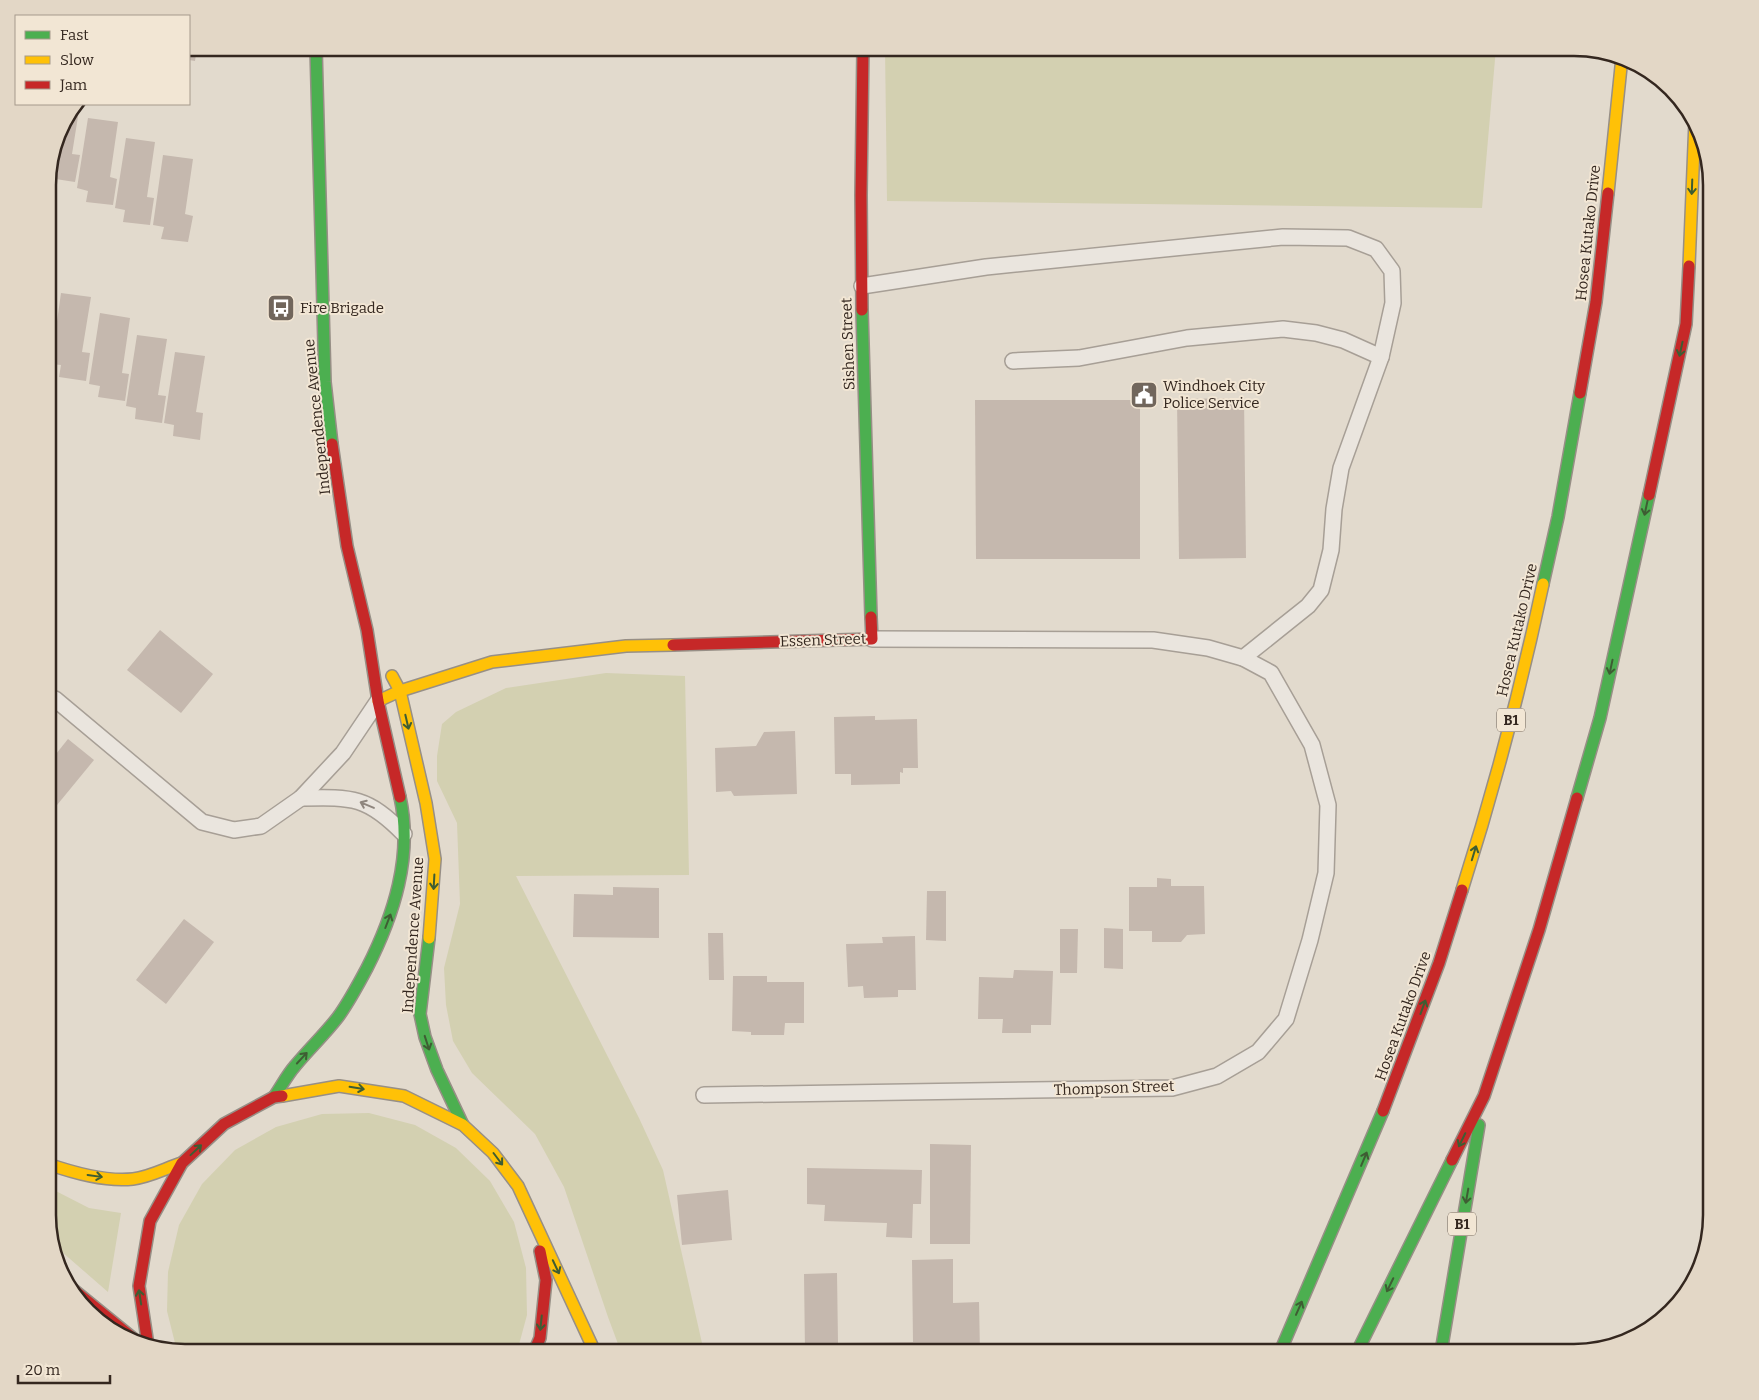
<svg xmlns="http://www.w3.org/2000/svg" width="1759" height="1400" font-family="Bitter,serif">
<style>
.green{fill:#d3d0b1}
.building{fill:#c5b8ae}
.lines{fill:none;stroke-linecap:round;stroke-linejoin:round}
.lane-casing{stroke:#a79f96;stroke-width:18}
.fast-casing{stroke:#978f86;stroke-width:14}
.slow-casing{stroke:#978f86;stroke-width:14}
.jam-casing{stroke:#978f86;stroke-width:14}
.lane{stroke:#eae5de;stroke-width:15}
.fast{stroke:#4caf50;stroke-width:11}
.slow{stroke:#ffc107;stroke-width:11}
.jam{stroke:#c62828;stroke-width:11}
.oneway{stroke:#3e5d33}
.oneway2{stroke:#8f867e}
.labels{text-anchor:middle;stroke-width:4;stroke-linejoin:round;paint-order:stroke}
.shield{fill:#f2e6d4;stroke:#6d6055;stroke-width:1}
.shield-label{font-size:14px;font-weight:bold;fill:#34271f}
.street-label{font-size:15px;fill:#34271f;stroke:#f2e6d4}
.poi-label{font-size:15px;fill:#34271f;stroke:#f2e6d4;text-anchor:start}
.rim{fill:none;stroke:#34271f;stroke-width:2.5}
</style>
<rect width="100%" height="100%" fill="#e2dacd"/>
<!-- green -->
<g class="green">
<polygon points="885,48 1496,48 1482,208 887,201"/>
<polygon points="606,673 685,676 689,875 516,876 639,1118 663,1170 704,1352 621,1352 608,1317 564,1187 535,1134 472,1073 453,1041 446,1005 444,968 460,904 457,823 437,781 437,756 442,724 456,712 506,688"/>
<polygon points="369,1113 415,1125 456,1148 490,1181 514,1222 526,1268 527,1315 517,1352 185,1352 177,1351 167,1311 168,1272 179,1225 202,1184 235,1150 276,1127 322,1114"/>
<polygon points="48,1187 89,1208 121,1213 108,1292 54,1245 48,1224"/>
</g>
<!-- building -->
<g class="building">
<polygon points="189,48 197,48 195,61 189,60"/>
<polygon points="77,104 80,104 72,154 80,155 75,182 49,178 50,167 62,124"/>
<polygon points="88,118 118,122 110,177 117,179 113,205 86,202 88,191 77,188"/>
<polygon points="126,138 155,142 147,197 154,198 150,225 123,222 125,210 115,208"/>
<polygon points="163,155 193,159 185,214 193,216 188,242 161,239 164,227 153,225"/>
<polygon points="48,276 53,277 49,302 48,302"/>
<polygon points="61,293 91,297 82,352 90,353 86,381 59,377 61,365 51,364"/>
<polygon points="100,313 130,318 122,373 129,374 125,401 98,397 100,386 89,384"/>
<polygon points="48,332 52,333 49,355 48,355"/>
<polygon points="137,335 167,339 158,395 166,396 162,423 135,419 136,408 126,406"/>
<polygon points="175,352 205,356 196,412 203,413 200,440 173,436 174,425 164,423"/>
<polygon points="1244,398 1246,558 1179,559 1177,399"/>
<polygon points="975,400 1140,400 1140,559 976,559"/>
<polygon points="160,630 213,674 181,713 127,670"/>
<polygon points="875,716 875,720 917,719 918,768 903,768 903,773 900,772 900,784 851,785 851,774 835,774 834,717"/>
<polygon points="795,731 797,794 734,796 731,791 716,792 715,748 756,746 764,732"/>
<polygon points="68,739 94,760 48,816 48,764"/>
<polygon points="1157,878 1171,879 1171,886 1204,886 1205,934 1187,935 1181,942 1152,942 1152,931 1129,931 1129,887 1157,887"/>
<polygon points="613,887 659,888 659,938 573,937 574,894 613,895"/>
<polygon points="927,891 946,891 946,941 926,940"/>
<polygon points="184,919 214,942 166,1004 136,980"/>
<polygon points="1104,928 1123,929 1123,969 1104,968"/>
<polygon points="1060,929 1078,929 1077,973 1060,973"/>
<polygon points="708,933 723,933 724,980 709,980"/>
<polygon points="915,936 916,990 898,990 898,997 864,998 863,986 848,987 846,944 883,943 882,937"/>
<polygon points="1014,970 1053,971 1051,1025 1031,1025 1031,1033 1002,1033 1003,1019 978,1019 979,977 1013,978"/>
<polygon points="733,976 767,976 767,982 804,982 804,1023 785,1023 784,1035 751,1035 751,1032 732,1031"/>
<polygon points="930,1144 971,1145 970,1244 930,1244"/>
<polygon points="807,1168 922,1170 921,1204 913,1204 912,1238 886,1237 887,1223 824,1221 825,1205 807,1204"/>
<polygon points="728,1190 732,1240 682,1245 677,1195"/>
<polygon points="953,1259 953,1303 979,1302 980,1352 805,1352 804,1274 837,1273 838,1343 913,1342 912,1260"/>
</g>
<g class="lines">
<!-- lane casing -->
<g class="lane-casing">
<g id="lane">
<polyline points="862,286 986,267 1283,237 1348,238 1376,249 1392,271 1393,303 1381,357 1341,468 1334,509 1331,550 1321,590 1308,606 1243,658"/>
<polyline points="1013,361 1079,358 1187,338 1283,329 1316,333 1343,340 1381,357"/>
<polyline points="55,699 202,822 234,830 261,826 301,798 343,753 378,701"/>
<path d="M301,798c51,-1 66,-2 103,36"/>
<polyline points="704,1095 1172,1088 1217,1076 1258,1052 1286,1019 1310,940 1326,873 1328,805 1312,745 1271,673 1243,658 1208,648 1153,640 872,639"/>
</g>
</g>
<!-- fast casing -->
<g class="fast-casing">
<g id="fast">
<polyline points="316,48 325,382 332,444"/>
<polyline points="862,310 871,617"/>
<polyline points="1543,584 1558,517 1580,393"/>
<polyline points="1577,798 1600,718 1649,495"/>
<polyline points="429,938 420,1014 425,1037 437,1070 463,1125"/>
<path d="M274,1097c7,-10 13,-22 21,-31 14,-17 30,-32 43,-49 11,-15 20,-32 29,-49 27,-53 46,-112 33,-171"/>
<polyline points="1280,1352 1383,1111"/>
<polyline points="1357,1352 1452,1160"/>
<polyline points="1441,1352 1479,1125"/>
</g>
</g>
<!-- slow casing -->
<g class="slow-casing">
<g id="slow">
<polyline points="1608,193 1622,57"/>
<polyline points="1689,266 1695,121"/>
<polyline points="392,676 400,691 426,803 435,859 429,938"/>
<polyline points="378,701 400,691 492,662 626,646 673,645"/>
<path d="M1462,890c32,-100 59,-203 81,-306"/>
<polyline points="282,1096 339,1086 404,1096 463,1125 493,1153 518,1186 595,1352"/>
<path d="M48,1164c26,9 57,18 85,15 17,-2 33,-11 49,-16"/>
</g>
</g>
<!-- jam casing -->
<g class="jam-casing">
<g id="jam">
<polyline points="862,310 861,195 863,48"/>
<polyline points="1580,393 1596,302 1608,193"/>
<polyline points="332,444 347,546 367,630 378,701 400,797"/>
<polyline points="1649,495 1686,324 1689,266"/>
<polyline points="673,645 872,639 871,617"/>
<polyline points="1383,1111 1439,963 1462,890"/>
<polyline points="1452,1160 1484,1096 1539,930 1577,798"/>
<polyline points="70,1287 140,1344"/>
<polyline points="148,1345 139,1286 150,1221 182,1163 224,1124 274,1097 282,1096"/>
<polyline points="534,1352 540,1338 546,1280 540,1251"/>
</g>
</g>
<!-- lane -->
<use href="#lane" class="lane"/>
<!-- fast -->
<use href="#fast" class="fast"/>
<!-- slow -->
<use href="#slow" class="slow"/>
<!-- jam -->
<use href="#jam" class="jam"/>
</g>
<!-- one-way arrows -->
<defs><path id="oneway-shaft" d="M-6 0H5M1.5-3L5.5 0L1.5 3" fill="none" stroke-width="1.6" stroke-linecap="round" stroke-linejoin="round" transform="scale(1.25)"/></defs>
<g class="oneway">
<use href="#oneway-shaft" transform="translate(1692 187) rotate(92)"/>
<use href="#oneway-shaft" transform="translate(1681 349) rotate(102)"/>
<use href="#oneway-shaft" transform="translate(1646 508) rotate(102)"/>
<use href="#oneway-shaft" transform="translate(1611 667) rotate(102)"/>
<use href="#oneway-shaft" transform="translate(407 722) rotate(77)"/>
<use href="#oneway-shaft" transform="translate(1474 853) rotate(-73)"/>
<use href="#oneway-shaft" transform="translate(434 882) rotate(93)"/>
<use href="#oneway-shaft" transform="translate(388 921) rotate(-69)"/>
<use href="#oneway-shaft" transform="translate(1423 1007) rotate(-70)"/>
<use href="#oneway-shaft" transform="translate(427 1043) rotate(72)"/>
<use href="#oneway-shaft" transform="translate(302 1058) rotate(-47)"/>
<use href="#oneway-shaft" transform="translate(357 1088) rotate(9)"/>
<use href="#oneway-shaft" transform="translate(1462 1140) rotate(116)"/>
<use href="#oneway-shaft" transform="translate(196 1150) rotate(-43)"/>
<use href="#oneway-shaft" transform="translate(498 1159) rotate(53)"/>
<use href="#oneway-shaft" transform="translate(1364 1159) rotate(-67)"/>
<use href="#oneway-shaft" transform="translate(95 1176) rotate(8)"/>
<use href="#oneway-shaft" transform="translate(1467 1196) rotate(100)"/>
<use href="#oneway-shaft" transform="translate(556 1267) rotate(65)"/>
<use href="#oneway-shaft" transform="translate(1390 1285) rotate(116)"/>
<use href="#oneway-shaft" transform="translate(140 1297) rotate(-99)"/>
<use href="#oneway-shaft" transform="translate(1299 1308) rotate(-66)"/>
<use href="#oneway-shaft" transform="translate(541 1323) rotate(96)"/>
</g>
<use class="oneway2" href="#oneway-shaft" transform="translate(367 805) rotate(-157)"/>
<!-- icons -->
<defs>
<g id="bus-square" transform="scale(1.4375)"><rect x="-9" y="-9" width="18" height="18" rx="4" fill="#71665c" stroke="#f2e6d4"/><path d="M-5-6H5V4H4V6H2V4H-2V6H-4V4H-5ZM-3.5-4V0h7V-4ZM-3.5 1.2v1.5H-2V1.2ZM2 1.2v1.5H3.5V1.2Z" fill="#fff"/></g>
<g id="civic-square" transform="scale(1.4375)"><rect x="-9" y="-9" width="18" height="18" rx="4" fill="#71665c" stroke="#f2e6d4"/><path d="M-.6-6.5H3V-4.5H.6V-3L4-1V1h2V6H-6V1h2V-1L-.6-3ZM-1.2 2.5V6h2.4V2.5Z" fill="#fff"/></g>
</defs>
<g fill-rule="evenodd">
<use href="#bus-square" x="281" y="308"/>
<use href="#civic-square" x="1144" y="395"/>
</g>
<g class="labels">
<!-- shield labels -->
<g class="shield">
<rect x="1497" y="708.5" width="28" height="23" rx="4"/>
<rect x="1448" y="1212.5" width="28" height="23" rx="4"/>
</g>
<g class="shield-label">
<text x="1511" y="725">B1</text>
<text x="1462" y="1229">B1</text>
</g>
<!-- street labels -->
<g class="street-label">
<text transform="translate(1588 233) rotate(-84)" y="5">Hosea Kutako Drive</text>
<text transform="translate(848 344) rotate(-92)" y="5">Sishen Street</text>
<text transform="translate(317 417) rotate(-96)" y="5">Independence Avenue</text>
<text transform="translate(1517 630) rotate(-77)" y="5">Hosea Kutako Drive</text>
<text transform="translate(823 640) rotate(-2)" y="5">Essen Street</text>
<text transform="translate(413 935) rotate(-86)" y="5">Independence Avenue</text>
<text transform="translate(1403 1016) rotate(-70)" y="5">Hosea Kutako Drive</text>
<text transform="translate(1114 1088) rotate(-2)" y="5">Thompson Street</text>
</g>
<!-- poi labels -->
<g class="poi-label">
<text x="300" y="313">Fire Brigade</text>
<text x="1163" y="391">Windhoek City<tspan x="1163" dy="17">Police Service</tspan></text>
</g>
</g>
<!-- crop -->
<path d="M0 0H1759V1400H0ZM185 56H1574A129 129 0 0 1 1703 185V1215A129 129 0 0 1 1574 1344H185A129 129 0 0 1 56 1215V185A129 129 0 0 1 185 56Z" fill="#e3d7c6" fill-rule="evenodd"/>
<path class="rim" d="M185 56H1574A129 129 0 0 1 1703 185V1215A129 129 0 0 1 1574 1344H185A129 129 0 0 1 56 1215V185A129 129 0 0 1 185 56Z"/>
<!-- legend -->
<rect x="15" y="15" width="175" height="90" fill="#f2e6d4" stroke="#a69a8c"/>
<rect x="25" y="31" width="25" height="8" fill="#4caf50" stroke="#a69a8c"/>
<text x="60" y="40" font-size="15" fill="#34271f">Fast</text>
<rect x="25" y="56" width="25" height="8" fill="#ffc107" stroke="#a69a8c"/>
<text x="60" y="65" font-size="15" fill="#34271f">Slow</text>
<rect x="25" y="81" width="25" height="8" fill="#c62828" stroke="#a69a8c"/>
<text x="60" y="90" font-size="15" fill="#34271f">Jam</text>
<!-- scale -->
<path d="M18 1375v8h92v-8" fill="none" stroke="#34271f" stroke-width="2.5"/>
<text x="25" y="1375" font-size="15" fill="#34271f" stroke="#f2e6d4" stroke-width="4" paint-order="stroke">20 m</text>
</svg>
